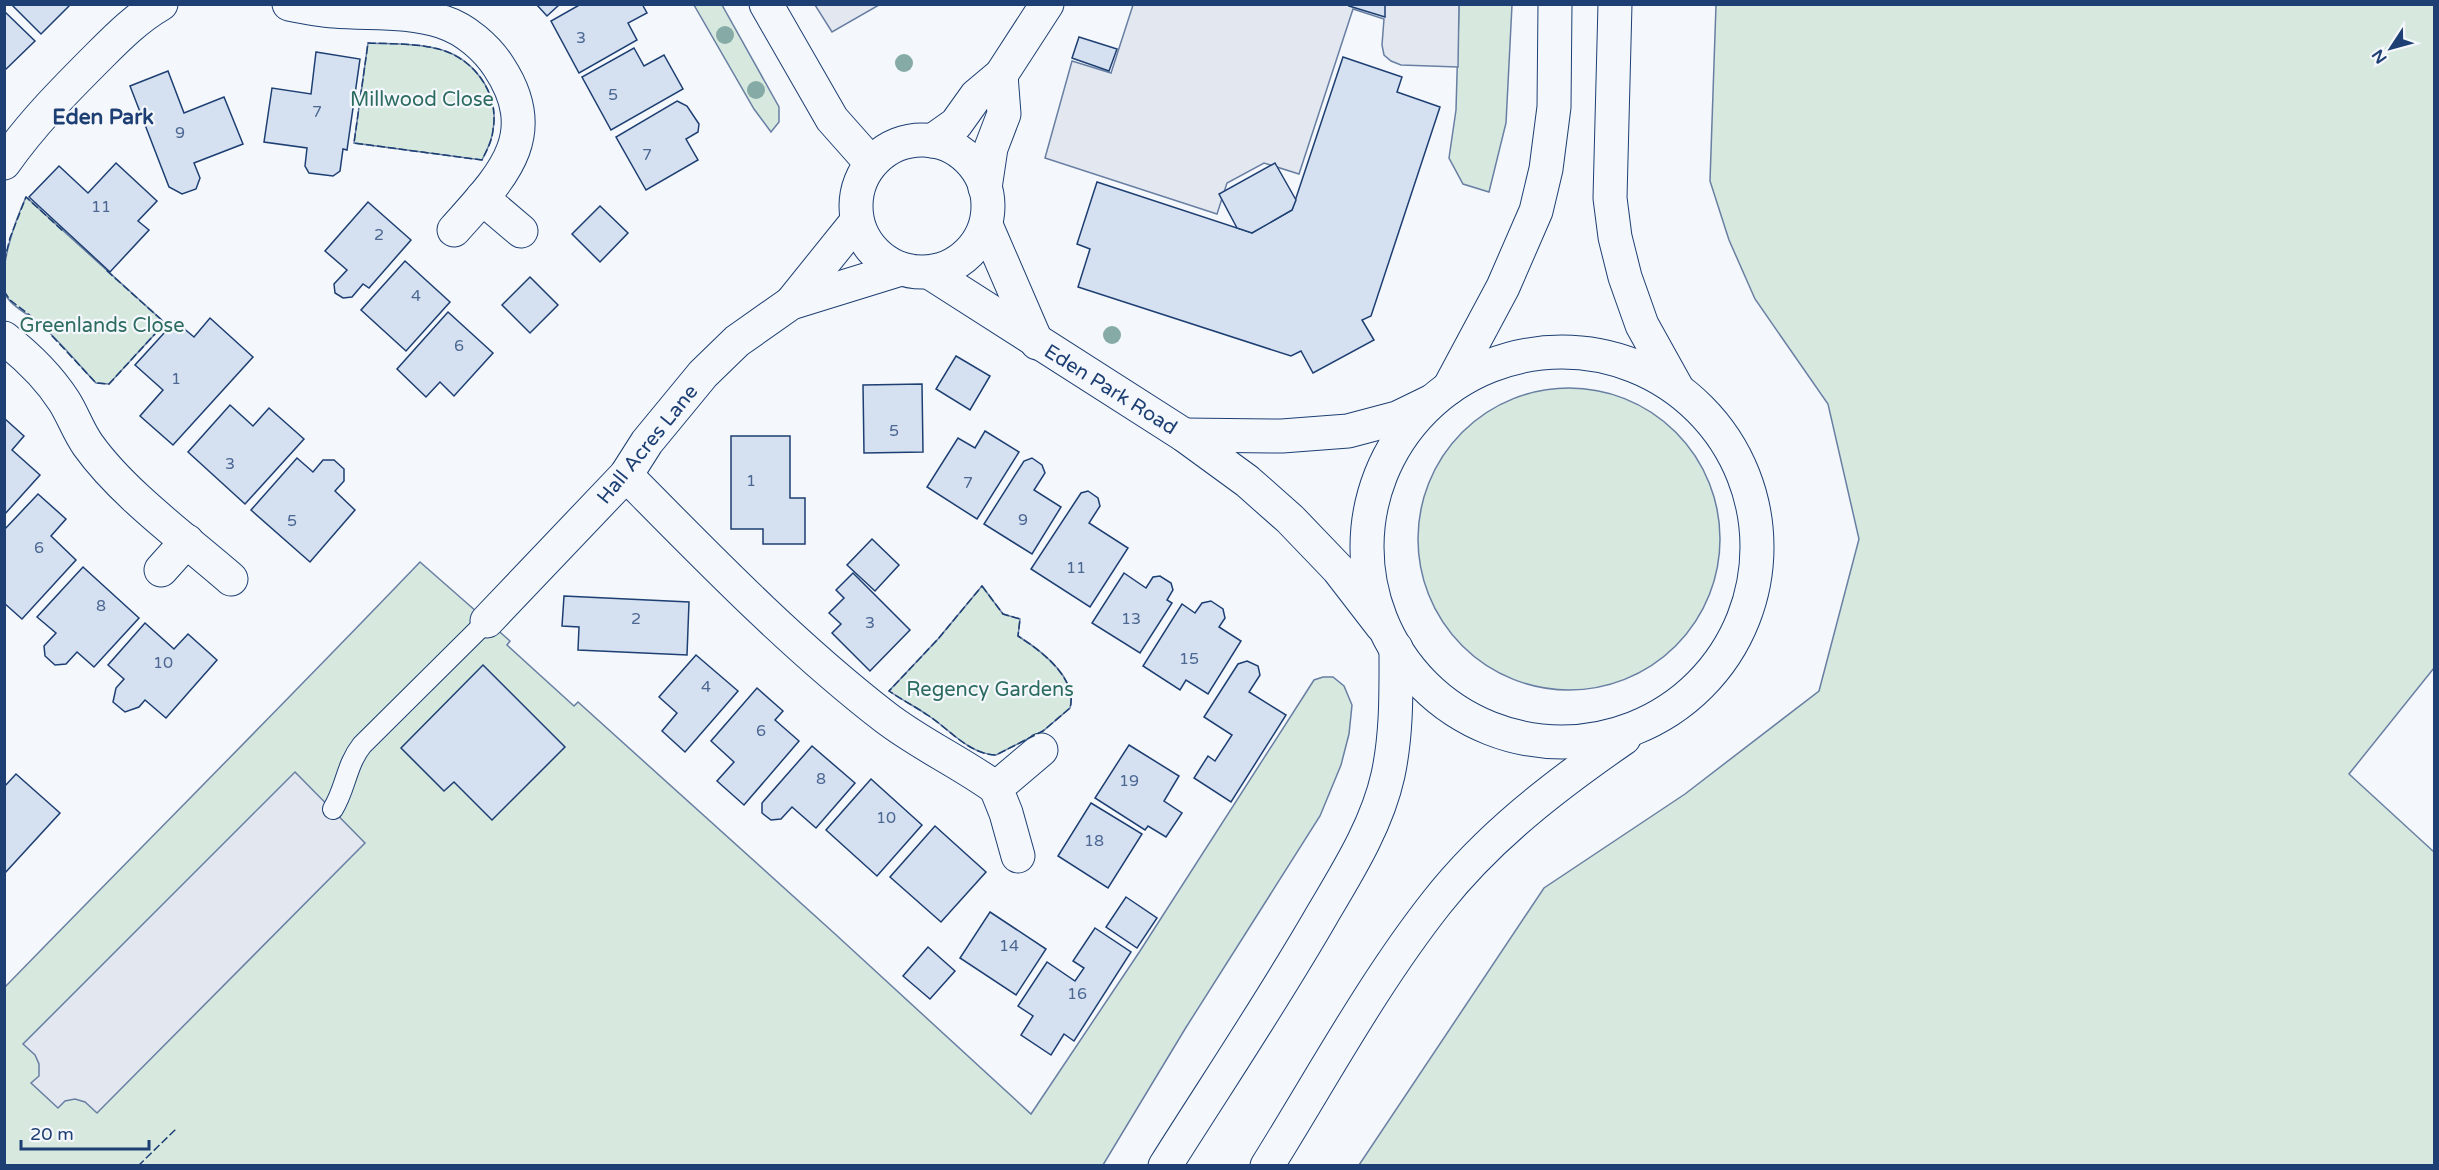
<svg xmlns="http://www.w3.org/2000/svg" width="2439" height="1170" font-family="'Varela Round',sans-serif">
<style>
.green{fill:#d7e8df;stroke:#687fa3;stroke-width:1.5}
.parking{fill:#e3e8f0;stroke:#687fa3;stroke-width:1.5}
.building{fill:#d5e0f0;stroke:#1d3f73;stroke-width:1.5}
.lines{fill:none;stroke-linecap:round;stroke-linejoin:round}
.service-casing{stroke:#1d3f73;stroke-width:22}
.minor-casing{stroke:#1d3f73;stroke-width:35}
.trunk-casing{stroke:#1d3f73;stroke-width:35}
.service{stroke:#f4f7fb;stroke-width:20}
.minor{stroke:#f4f7fb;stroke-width:33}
.trunk{stroke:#f4f7fb;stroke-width:33}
.fence{stroke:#1d3f73;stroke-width:1.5;stroke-dasharray:8 3;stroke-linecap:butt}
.tree{fill:#86aba6}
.labels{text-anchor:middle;stroke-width:4.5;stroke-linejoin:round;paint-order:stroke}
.number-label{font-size:16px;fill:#4b6792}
.park-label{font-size:20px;fill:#2c6c60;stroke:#f4f7fb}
.street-label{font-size:20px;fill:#1d3f73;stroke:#f4f7fb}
.neighbourhood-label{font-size:21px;font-weight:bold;fill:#1d3f73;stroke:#f4f7fb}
</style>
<rect width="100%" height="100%" fill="#f4f7fb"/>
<!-- green -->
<g class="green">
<polygon points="694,5 722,5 779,107 779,122 771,132 754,109"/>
<polygon points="1459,5 1512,5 1506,123 1489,192 1463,184 1449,158 1456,110"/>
<polygon points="1716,5 2434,5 2434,668 2349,774 2434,852 2434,1165 1359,1165 1544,888 1685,794 1819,691 1859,539 1828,404 1755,299 1729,240 1710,181"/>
<path d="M368,43c21,1 45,0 66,5 37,7 66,43 59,82 -1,11 -6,20 -11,30l-128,-17z"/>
<path d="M26,197l139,126 -56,61 -13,-1c-19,-20 -37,-43 -58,-61 -10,-8 -30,-17 -34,-31 -4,-27 11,-70 22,-94z"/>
<circle cx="1569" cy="539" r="151"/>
<path d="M420,562l90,79 -3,4 67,61 4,-4 256,231 197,181 109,-163 174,-271 9,-3h10l11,9 8,19 -3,29 -8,31 -21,51 -135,213 -82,136 -1098,1v-179c138,-142 278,-282 415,-425z"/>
<path d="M982,586l21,28 17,5 -2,17c22,14 60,42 52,72l-27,23 -47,24c-27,-1 -46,-25 -67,-39 -13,-9 -27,-16 -40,-25l49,-52z"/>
</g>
<!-- parking -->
<g class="parking">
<polygon points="815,5 879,5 832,32"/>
<polygon points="1133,5 1459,5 1458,67 1401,65 1391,61 1384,55 1382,45 1384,19 1353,9 1299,174 1264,163 1227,183 1217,214 1045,158 1072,61 1111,73"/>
<polygon points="295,772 365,843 97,1113 85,1102 75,1099 65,1101 58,1108 31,1083 39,1076 39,1064 35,1055 23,1044"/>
</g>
<!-- building -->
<g class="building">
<polygon points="11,4 71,4 41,34"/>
<polygon points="536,4 560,4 547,16"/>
<polygon points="581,4 642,4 647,13 628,23 637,40 579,73 551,21"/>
<polygon points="1350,4 1385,4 1385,17 1349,6"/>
<polygon points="4,11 35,41 4,71"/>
<polygon points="1079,37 1117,49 1109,71 1072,58"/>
<polygon points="634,48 644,66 664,55 683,89 611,130 582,77"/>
<polygon points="316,52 360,59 347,150 343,149 340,171 333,176 309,173 305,166 307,148 264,142 272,88 311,94"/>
<polygon points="1343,57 1402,77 1397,92 1440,107 1371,316 1362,320 1374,340 1313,373 1301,351 1291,356 1078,287 1090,249 1077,244 1097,182 1252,233 1292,210"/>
<polygon points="168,71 184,113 224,97 243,144 194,163 200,178 196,189 182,194 169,187 130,86"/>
<polygon points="677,101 687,106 699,124 698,132 686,139 698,160 646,190 616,137"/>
<polygon points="116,163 157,201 138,221 149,230 110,272 29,197 59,166 88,193"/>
<polygon points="1275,163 1296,200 1292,210 1252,233 1237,228 1219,194"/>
<polygon points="368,202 411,240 369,288 363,284 352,297 343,298 335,293 334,284 347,270 325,251"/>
<polygon points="600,206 628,233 600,262 572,234"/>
<polygon points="405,261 450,302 406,351 361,310"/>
<polygon points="530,277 558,305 530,333 502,305"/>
<polygon points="448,312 493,353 454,396 440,382 426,397 397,369"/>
<polygon points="210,318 253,357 173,445 140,416 163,390 135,365 175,321 194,337"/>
<polygon points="956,356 990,376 970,410 936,389"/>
<polygon points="922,384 923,452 864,453 863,385"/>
<polygon points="230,405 253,426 269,408 304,439 245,504 188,452"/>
<polygon points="4,418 24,436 12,450 40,475 4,515"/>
<polygon points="985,431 1019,452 977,519 927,487 958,438 975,448"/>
<polygon points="731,436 790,436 790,498 805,498 805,544 763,544 763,529 731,529"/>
<polygon points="297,458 313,472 323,460 334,460 344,469 344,481 335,491 355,510 310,562 251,510"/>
<polygon points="1032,458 1042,465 1045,473 1034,490 1061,507 1032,554 984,524 1024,461"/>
<polygon points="1088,491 1098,498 1100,506 1089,523 1128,548 1090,607 1031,569 1081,493"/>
<polygon points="38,494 66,519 51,536 76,560 22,619 4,603 4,530"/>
<polygon points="872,539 899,565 875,591 847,565"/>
<polygon points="83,567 139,618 94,667 77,652 66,664 55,665 45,656 44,646 56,633 37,617"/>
<polygon points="853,573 910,630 870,671 832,633 841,624 829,613 844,598 836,590"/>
<polygon points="1124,573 1146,588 1153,577 1160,576 1171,583 1173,590 1167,600 1172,603 1140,653 1092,623"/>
<polygon points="564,596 689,602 687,655 578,650 579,627 562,626"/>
<polygon points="1211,601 1223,609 1225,618 1219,627 1241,641 1208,694 1186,680 1180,690 1143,666 1182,604 1195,613 1202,603"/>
<polygon points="145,623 174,649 188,634 217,660 166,718 145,700 139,707 125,712 113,702 116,688 124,679 108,665"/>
<polygon points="696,655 738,691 685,752 662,731 677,713 659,697"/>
<polygon points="1247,661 1258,666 1260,675 1249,692 1286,715 1231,802 1194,778 1208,756 1215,761 1232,735 1204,717 1238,664"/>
<polygon points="483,665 565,747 492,820 454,782 444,791 401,748"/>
<polygon points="757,688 783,711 775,720 799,741 744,805 717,781 734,762 711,741"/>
<polygon points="1129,745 1179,776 1164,801 1182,813 1166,837 1148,826 1145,830 1095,798"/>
<polygon points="812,746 855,783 816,828 792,807 781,819 771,820 762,813 762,803"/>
<polygon points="16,774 60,813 4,874 4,787"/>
<polygon points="871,779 922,825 877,876 826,830"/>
<polygon points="1091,803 1142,834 1108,888 1058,856"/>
<polygon points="935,826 986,872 941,922 890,877"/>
<polygon points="1126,897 1157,918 1137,948 1106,927"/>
<polygon points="990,912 1046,949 1016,995 960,958"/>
<polygon points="1095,928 1131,952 1074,1041 1064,1034 1051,1055 1021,1035 1033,1016 1018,1006 1047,962 1075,981 1084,968 1073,961"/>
<polygon points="928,947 955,971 930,999 903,976"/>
</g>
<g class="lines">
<!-- service casing -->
<g class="service-casing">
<path id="service" d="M333,809c13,-21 13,-44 29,-64l125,-124"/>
</g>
<!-- minor casing -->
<g class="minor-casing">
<g id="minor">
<path d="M289,4c15,3 30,6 45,7 36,3 74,-1 109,11 22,7 44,26 56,45 46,70 1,111 -45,163"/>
<polyline points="766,4 832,119 871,163"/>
<circle cx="922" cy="206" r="66"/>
<polyline points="932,141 956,124 976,96 1001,75 1047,4"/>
<path d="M4,163c28,-40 62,-74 96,-108 19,-19 37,-37 61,-51"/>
<polyline points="985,188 991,148 1004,114 1001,75"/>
<polyline points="482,198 521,231"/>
<polyline points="986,225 1037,343"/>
<polyline points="929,272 1184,435 1247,481 1290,519 1338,569 1382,626"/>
<polyline points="791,303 857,221"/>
<path d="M4,338c23,18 44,38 60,63 9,14 14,30 24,44 35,49 97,94 143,134"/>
<polyline points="1184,435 1282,436 1348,431 1397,418 1432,401"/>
<path d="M626,475c83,84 166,170 259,242 35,27 75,45 111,71"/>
<polyline points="161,570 187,541"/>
<polyline points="487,621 626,475 647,442 703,374 737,341 791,303 901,269"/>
<polyline points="1018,856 1006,813 996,788 1041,750"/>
</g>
</g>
<!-- trunk casing -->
<g class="trunk-casing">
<g id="trunk">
<polyline points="1615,4 1610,198 1615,237 1625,277 1642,325 1677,388"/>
<circle cx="1562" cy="547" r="195"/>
<polyline points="1449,388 1503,287 1536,211 1546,169 1554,107 1555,4"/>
<path d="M1165,1166c53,-84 108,-166 157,-251 26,-44 55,-90 66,-140 9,-42 8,-84 8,-127"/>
<path d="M1267,1166c55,-88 106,-183 170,-264 52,-66 119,-117 187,-164"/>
</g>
</g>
<!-- service -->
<use href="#service" class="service"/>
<!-- minor -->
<use href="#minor" class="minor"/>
<!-- trunk -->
<use href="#trunk" class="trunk"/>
<!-- fence -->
<g class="fence">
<path d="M368,43c21,1 45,0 66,5 37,7 66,43 59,82 -1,11 -6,20 -11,30l-128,-17z"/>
<polyline points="4,262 10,238 26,197 64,232"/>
<polyline points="4,291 10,300 40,323 96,383 109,384 165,323 106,270"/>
<path d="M982,586l21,28 17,5 -2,17c22,14 60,42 52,72l-27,23 -47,24c-27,-1 -46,-25 -67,-39 -13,-9 -27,-16 -40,-25l49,-52z"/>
<polyline points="138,1166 176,1129"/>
</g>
</g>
<!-- trees -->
<g class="tree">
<circle cx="725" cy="35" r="9"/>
<circle cx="904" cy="63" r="9"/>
<circle cx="756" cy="90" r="9"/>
<circle cx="1112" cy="335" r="9"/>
</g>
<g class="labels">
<!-- number labels -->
<g class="number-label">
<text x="581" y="43">3</text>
<text x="613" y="100">5</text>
<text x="317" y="117">7</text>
<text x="180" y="138">9</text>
<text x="647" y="160">7</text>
<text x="101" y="212">11</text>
<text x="379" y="240">2</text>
<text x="416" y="301">4</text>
<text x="459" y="351">6</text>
<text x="176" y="384">1</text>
<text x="894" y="436">5</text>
<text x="230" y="469">3</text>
<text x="751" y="486">1</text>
<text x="968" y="488">7</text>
<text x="1023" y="525">9</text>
<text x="292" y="526">5</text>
<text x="39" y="553">6</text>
<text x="1076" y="573">11</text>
<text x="101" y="611">8</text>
<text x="636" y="624">2</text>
<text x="1131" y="624">13</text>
<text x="870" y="628">3</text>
<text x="1189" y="664">15</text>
<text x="163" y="668">10</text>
<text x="706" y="692">4</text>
<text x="761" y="736">6</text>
<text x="821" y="784">8</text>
<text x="1129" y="786">19</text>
<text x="886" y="823">10</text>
<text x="1094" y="846">18</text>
<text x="1009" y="951">14</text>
<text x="1077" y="999">16</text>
</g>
<!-- park labels -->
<g class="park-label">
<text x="422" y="106">Millwood Close</text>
<text x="102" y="332">Greenlands Close</text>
<text x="990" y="696">Regency Gardens</text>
</g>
<!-- street labels -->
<g class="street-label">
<text transform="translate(1111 389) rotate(32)" y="7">Eden Park Road</text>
<text transform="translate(647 444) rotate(-51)" y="7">Hall Acres Lane</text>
</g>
<!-- neighbourhood labels -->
<g class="neighbourhood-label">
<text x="103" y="124">Eden Park</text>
</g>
</g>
<!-- border -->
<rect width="2439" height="1170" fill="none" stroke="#1d3f73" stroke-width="12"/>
<!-- north arrow -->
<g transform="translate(2391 48) rotate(234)" stroke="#f4f7fb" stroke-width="4.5" paint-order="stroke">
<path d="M0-4.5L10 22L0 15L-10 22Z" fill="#1d3f73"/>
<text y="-9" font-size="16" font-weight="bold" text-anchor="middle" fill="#1d3f73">N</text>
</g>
<!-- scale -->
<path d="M21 1140v9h128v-9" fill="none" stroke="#1d3f73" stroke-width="3"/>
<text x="30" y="1140" font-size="18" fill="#1d3f73" stroke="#f4f7fb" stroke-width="4.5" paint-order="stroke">20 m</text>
</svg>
